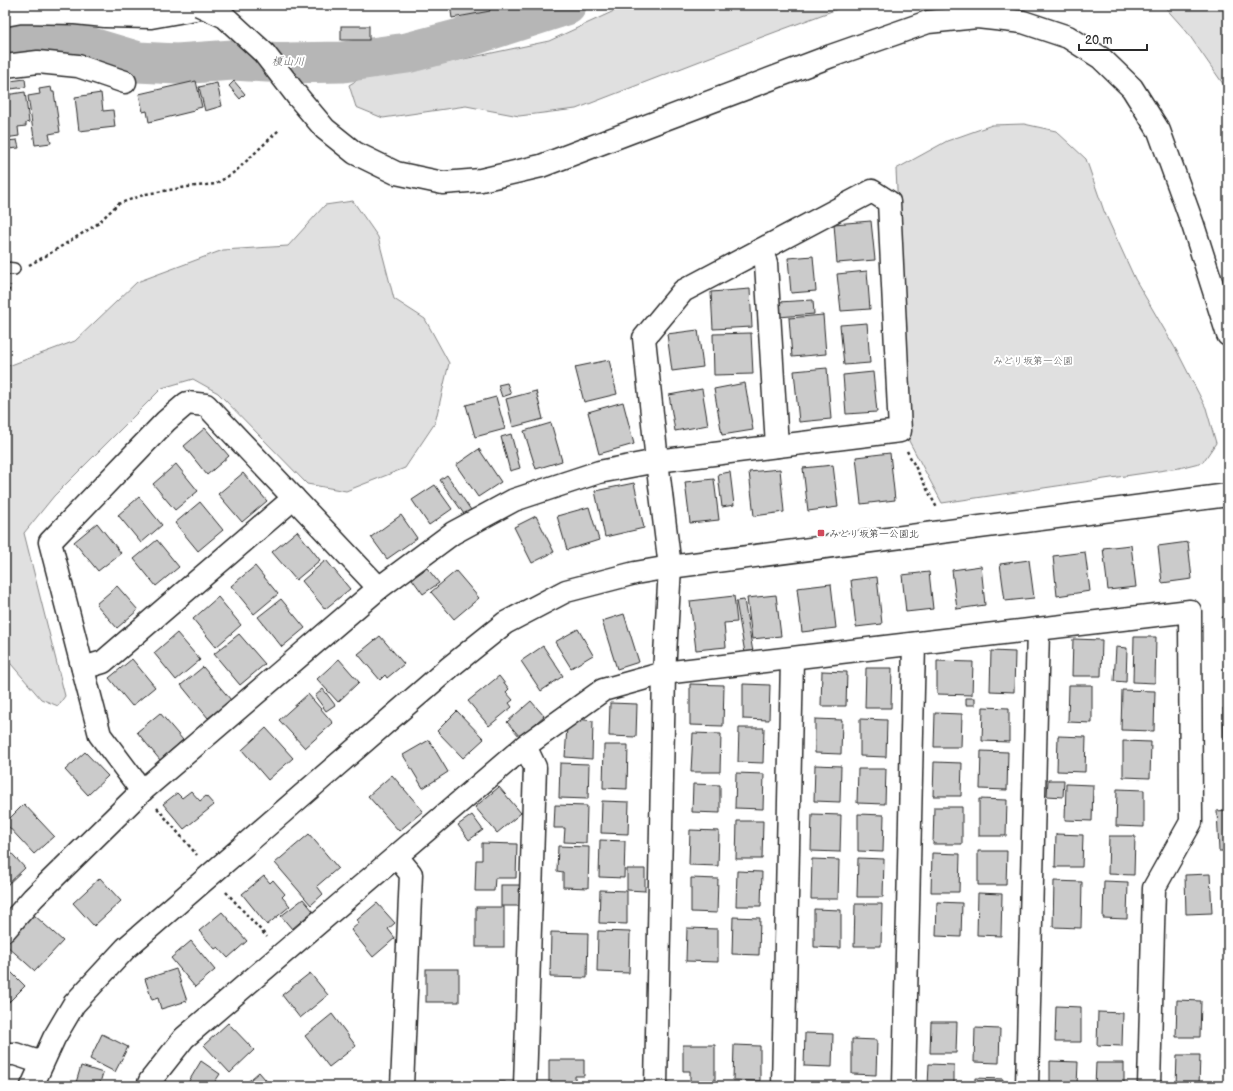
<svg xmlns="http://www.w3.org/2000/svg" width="1233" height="1091" font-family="'Balsamiq Sans','Klee One',sans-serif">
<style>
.green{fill:#e0e0e0;stroke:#868686}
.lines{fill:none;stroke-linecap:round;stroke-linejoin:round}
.river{stroke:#b6b6b6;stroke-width:41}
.building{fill:#cbcbcb;stroke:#2b2b2b}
.service-casing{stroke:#2b2b2b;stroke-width:14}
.minor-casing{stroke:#2b2b2b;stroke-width:25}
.tertiary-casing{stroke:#2b2b2b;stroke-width:25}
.path{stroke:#2b2b2b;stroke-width:2.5;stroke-dasharray:3 3;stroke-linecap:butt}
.service{stroke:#fff;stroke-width:11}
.minor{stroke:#fff;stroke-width:22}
.tertiary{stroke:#fff;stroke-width:22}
.tertiary-bridge-casing{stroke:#2b2b2b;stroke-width:25;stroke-linecap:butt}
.tertiary-bridge{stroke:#fff;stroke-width:22}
.poi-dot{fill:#d1495b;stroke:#fff;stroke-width:1.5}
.labels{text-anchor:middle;stroke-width:4;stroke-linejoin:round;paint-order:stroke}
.park-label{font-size:10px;fill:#585858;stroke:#fff}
.poi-label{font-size:10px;fill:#2b2b2b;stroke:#fff;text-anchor:start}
.water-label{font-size:11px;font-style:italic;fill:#5c5c5c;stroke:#fff}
</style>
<rect width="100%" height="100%" fill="#fff"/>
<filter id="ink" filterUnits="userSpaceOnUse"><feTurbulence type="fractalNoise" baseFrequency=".025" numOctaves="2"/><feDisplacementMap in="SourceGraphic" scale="8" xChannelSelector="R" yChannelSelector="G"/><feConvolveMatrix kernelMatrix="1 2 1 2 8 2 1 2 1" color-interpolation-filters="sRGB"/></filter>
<g filter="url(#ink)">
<!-- green -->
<g class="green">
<polygon points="627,5 848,5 762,37 576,109 519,116 466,106 383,118 356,107 349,85 374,70 435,65 549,41"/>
<polygon points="1163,5 1228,5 1228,91 1187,32"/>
<polygon points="1024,124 1056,131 1086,159 1104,211 1135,279 1178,353 1206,408 1216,443 1203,462 1179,468 942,503 909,441 896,169 947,141 992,125"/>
<polygon points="353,201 378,237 394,299 425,319 449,363 435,423 405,468 346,491 307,484 218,393 193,379 162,388 54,496 24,533 65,696 58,706 41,699 5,657 5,367 11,365 75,341 137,282 223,250 288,246 325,205"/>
</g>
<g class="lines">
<!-- river -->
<polyline class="river" points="5,42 22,43 55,41 88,47 138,62 177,64 233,60 285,63 343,62 407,53 460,39 566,5"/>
</g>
<!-- building -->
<g class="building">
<polygon points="450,5 488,5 490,11 452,18"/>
<rect x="341" y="26" width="28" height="14"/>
<polygon points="25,79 26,87 11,89 10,81"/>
<polygon points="196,81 202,107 194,109 194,111 149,122 147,111 143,112 139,94"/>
<polygon points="234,81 245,94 240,99 229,86"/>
<polygon points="217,83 222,106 205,111 199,87"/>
<polygon points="51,87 52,92 54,92 60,132 49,134 51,143 35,145 28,96 40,94 39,89"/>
<polygon points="25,92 29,122 26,123 26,126 18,127 19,136 5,138 5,95"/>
<polygon points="101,93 103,111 113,110 115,127 79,131 75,97"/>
<polygon points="17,140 19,148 8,149 6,141"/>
<polygon points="871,221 875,260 837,263 834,224"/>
<polygon points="813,256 816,291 791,293 788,258"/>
<polygon points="867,271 870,309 841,311 837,274"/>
<polygon points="750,289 752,327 713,329 711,292"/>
<polygon points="813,300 814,314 779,317 778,302"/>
<polygon points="823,315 826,354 792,357 789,318"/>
<polygon points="867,323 870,363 844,365 840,325"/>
<polygon points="698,330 703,367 672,371 667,334"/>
<polygon points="751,333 753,374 714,375 713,334"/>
<polygon points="609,360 617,394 584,402 575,367"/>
<polygon points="827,368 831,419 799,422 794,371"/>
<polygon points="873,372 877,412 846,414 843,375"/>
<polygon points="507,383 511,394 502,397 498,385"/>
<polygon points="745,383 753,430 722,435 714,389"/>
<polygon points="702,389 708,425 675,431 669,395"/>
<polygon points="536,391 543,419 513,427 506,399"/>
<polygon points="496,397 505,429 475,437 466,405"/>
<polygon points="623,402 634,444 599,454 588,412"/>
<polygon points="551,423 562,461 536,469 524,431"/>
<polygon points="205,428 229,456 207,475 184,446"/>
<polygon points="511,434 520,468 510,471 501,437"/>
<polygon points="479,449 501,482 478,497 456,465"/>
<polygon points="890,453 895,500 861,504 856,457"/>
<polygon points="176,464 198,491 175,510 153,484"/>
<polygon points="833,465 838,507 808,511 803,468"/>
<polygon points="780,469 784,512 754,516 749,472"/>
<polygon points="730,472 734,505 722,507 718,474"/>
<polygon points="243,473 267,501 242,522 218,494"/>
<polygon points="447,475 471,510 464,514 440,480"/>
<polygon points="714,479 719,520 690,523 685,482"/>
<polygon points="634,483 644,528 605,537 595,491"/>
<polygon points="435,485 452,509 429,525 412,500"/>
<polygon points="139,497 162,525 141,543 118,515"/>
<polygon points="200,502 223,530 198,551 175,523"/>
<polygon points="589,507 599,540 567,550 557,516"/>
<polygon points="401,515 417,538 387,559 371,537"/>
<polygon points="536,516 554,552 532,563 514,527"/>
<polygon points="97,523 121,553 98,571 74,542"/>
<polygon points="297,531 320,560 296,580 272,552"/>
<polygon points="157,540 179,567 156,586 134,559"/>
<polygon points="1188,542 1192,579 1162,583 1158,546"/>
<polygon points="1131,545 1136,587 1108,590 1103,548"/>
<polygon points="1085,552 1090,591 1057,596 1053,556"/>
<polygon points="326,560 350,589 325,609 302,581"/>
<polygon points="1029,560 1034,598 1005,601 1000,564"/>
<polygon points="255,566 278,594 254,614 231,586"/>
<polygon points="981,566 985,605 957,609 952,570"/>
<polygon points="427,568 439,583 423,594 412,579"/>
<polygon points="456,571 479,598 454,619 431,592"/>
<polygon points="929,572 933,609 906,612 902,575"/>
<polygon points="877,577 882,624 856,627 851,580"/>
<polygon points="831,584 836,628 802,632 797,588"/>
<polygon points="117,586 138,610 117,628 96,604"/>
<polygon points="776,595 781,636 752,639 747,598"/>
<polygon points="734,596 737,622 724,623 726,647 696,650 690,601"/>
<polygon points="218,597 241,625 216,647 193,619"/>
<polygon points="281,599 305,628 282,647 258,617"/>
<polygon points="744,600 753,652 745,653 736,601"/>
<polygon points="624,614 639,662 617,669 602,621"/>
<polygon points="1228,616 1228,654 1224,654 1222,617"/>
<polygon points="578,629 593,655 571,668 555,642"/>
<polygon points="177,633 200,660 176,680 154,653"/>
<polygon points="239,634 265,664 240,685 214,654"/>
<polygon points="380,636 404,664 387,678 385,675 380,680 358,654"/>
<polygon points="1134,637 1156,637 1155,683 1133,682"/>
<polygon points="1073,639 1102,640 1101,676 1072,676"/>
<polygon points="543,646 563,676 541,691 521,661"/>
<polygon points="1116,647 1127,648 1126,682 1114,681"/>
<polygon points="991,651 1015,652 1014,692 990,691"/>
<polygon points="132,659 155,687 132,706 109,678"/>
<polygon points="339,659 359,682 338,702 317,679"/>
<polygon points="937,661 973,662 972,695 937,694"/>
<polygon points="1224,663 1228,663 1228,701 1225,701"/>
<polygon points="203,667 231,700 208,718 181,685"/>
<polygon points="866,668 892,668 891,708 865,708"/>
<polygon points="822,671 847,672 846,706 821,706"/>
<polygon points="499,676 509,689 506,692 513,700 509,703 512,707 489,726 468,701"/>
<polygon points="690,684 724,685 723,726 690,725"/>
<polygon points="743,684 770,685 769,720 743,719"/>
<polygon points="1069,685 1092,685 1092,723 1068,722"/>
<polygon points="323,689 335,705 326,711 315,696"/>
<polygon points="1122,690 1155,691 1154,731 1121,730"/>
<polygon points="308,694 333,723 305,748 279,720"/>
<rect x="966" y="698" width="9" height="7"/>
<polygon points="531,701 544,716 520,737 507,722"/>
<polygon points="610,703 637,704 636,737 609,736"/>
<polygon points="983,707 1009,708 1009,742 982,741"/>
<polygon points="1223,708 1228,708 1228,753 1224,753"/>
<polygon points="457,711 484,739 463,758 437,731"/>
<polygon points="160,713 183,740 160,760 137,732"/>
<polygon points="935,713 962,714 961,747 934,747"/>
<polygon points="578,719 593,721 592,759 565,757 567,727"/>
<polygon points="815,719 842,720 841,754 815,753"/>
<polygon points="860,719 887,720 886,757 860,756"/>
<polygon points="266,728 293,758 268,780 242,750"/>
<polygon points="739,728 764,728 763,763 738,762"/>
<polygon points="693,733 721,734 720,772 691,772"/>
<polygon points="1058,736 1086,737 1085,772 1057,771"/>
<polygon points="429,740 448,772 423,788 403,755"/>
<polygon points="1123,741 1151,742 1150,778 1123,777"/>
<polygon points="604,745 628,745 627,789 603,788"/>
<polygon points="981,751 1008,752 1007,790 980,789"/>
<polygon points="85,752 108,776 88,795 65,770"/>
<polygon points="1228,760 1228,795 1226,795 1224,761"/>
<polygon points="934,762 962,763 961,796 933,796"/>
<polygon points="560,763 589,764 588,799 559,798"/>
<polygon points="815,765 841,766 840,802 814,801"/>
<polygon points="858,769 886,769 885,804 857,803"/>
<polygon points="736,773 764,774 763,809 735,808"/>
<polygon points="392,775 423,811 399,831 368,796"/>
<polygon points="1048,780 1064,780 1063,797 1047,796"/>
<polygon points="693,784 720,785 720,813 692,812"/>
<polygon points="1066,784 1093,785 1092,821 1065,820"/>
<polygon points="499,787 521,813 497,833 475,807"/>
<polygon points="1117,789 1144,790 1144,827 1116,826"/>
<polygon points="191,791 200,801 206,796 214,805 184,829 163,804 177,793 182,798"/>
<polygon points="979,799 1007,800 1006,836 979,836"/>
<polygon points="602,801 629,802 628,834 601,833"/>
<polygon points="24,804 54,836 34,854 5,823"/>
<polygon points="555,805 587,806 586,843 564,842 565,828 554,828"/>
<polygon points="934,807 962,807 962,844 933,844"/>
<polygon points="1228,810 1228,851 1219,851 1217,811"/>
<polygon points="812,814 841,815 840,852 811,851"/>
<polygon points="858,814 884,815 883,852 858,851"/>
<polygon points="472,815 483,830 469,840 458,825"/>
<polygon points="737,821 763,821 762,859 736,859"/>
<polygon points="690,830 719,831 718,866 689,865"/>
<polygon points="309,834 338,868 317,886 323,894 311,905 275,863"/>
<polygon points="1056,834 1083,835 1082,867 1055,867"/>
<polygon points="1109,836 1135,836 1134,875 1108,874"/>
<polygon points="600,840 625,841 624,878 599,877"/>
<polygon points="482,843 517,844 516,878 495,878 494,891 475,891 476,860 482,860"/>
<polygon points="5,846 25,868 5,887"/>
<polygon points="558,846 589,847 588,888 563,887 563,872 557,871"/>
<polygon points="978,851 1007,851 1006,885 978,885"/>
<polygon points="932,853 960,854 959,892 931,892"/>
<polygon points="858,858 884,859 883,897 857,897"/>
<polygon points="812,859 839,860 838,899 811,899"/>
<polygon points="627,869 645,869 645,891 627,890"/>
<polygon points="737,871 762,872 761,906 736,906"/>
<polygon points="1210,874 1212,913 1186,914 1185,875"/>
<polygon points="264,876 270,883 273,880 285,894 282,897 290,906 267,925 242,894"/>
<polygon points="100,878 121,901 94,926 73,903"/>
<polygon points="691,878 718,879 717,913 691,912"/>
<polygon points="1054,881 1082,882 1081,928 1053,927"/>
<polygon points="1104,881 1128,882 1127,919 1103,918"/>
<rect x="501" y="885" width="20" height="21"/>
<polygon points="600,890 627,891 627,924 599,923"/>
<polygon points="978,893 1002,894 1001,936 977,935"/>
<polygon points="303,899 313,911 292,929 281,916"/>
<polygon points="937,902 962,903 961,937 936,936"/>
<polygon points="377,903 395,923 388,929 395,938 373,957 351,930 359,923 357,920"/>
<polygon points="855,904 882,904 881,946 854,946"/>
<rect x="476" y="907" width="28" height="40"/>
<polygon points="814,909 841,910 841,948 814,947"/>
<polygon points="222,912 247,941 228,958 218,947 215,949 199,931"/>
<polygon points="34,915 63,941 35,971 6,945"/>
<polygon points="733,917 760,918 759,955 732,954"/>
<polygon points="687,928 718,929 718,962 686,961"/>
<polygon points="598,931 630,932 629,973 597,972"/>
<polygon points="551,932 588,933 587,978 550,977"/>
<polygon points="191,941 215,970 195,987 171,958"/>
<polygon points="5,966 25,986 6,1005 5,1004"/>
<polygon points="176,969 187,1001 161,1009 158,998 152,1000 145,979"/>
<rect x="426" y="969" width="33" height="33"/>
<polygon points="310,973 328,995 300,1018 282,995"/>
<polygon points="1177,1000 1201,1001 1200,1037 1176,1037"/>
<polygon points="1056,1006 1081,1007 1081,1042 1055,1042"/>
<polygon points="1098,1012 1123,1013 1122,1046 1097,1045"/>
<polygon points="332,1014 356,1046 329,1067 305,1036"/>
<polygon points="931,1022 957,1022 956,1053 930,1053"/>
<polygon points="228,1023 254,1050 230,1073 204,1045"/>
<polygon points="975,1028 1000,1029 999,1063 974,1062"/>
<polygon points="805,1033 833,1034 832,1067 804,1066"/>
<polygon points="102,1034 128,1047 115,1072 90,1059"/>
<polygon points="1227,1037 1228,1037 1228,1076 1226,1076"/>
<polygon points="852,1039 877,1040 876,1075 852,1074"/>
<polygon points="683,1045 715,1045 715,1084 690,1084 690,1071 683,1071"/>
<polygon points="734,1045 760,1046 760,1081 733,1080"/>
<polygon points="1177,1055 1200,1055 1199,1086 1176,1086"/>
<polygon points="549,1060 584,1060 584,1076 575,1076 575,1086 549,1086"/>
<polygon points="201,1061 220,1074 212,1086 186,1086"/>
<polygon points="1050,1061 1078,1062 1077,1086 1050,1086"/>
<polygon points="1096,1063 1124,1063 1124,1086 1095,1086"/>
<polygon points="929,1064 954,1065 954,1086 928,1086"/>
<polygon points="81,1066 103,1073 99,1086 75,1086"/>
<polygon points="259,1072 271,1086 243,1086"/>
<polygon points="975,1078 1003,1079 1002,1086 975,1086"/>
<rect x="473" y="1082" width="32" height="4"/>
</g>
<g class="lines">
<!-- service casing -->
<g class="service-casing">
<polyline id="service" points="5,268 14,269"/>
</g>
<!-- minor casing -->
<g class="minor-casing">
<g id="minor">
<polyline points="5,15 21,12 75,13 105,16 151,17 218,5"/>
<polyline points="5,66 38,62 78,66 125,82"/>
<polyline points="761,250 766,263 777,446"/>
<polyline points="83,668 103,662 294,498"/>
<polyline points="142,791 100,735 50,542 166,421 187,403 206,405 379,588"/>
<polyline points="397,857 411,874 402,1086"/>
<polyline points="5,930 33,898 142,791 379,588 453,533 514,500 599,472 657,461 900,431 889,202 872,191 683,291 644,338 657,461 670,567 664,673 656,1086"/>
<polyline points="5,1054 15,1054 42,1063"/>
<polyline points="148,1086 150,1081 184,1038 525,746 603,690 664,673 1190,611 1191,822 1154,888 1149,1086"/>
<polyline points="525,1086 535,767 525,746"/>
<polyline points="783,1086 792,659"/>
<polyline points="904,1086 914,644"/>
<polyline points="1027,1086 1038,629"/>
</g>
</g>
<!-- tertiary casing -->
<g class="tertiary-casing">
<g id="tertiary">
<polyline points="298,97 325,129 355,153 396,173 443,183 481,180 541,166 831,56 928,22 977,17 1023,22 1068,37 1101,58 1132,88 1159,131 1193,225 1228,335"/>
<polyline points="32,1086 54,1038 74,1004 126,948 450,667 505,623 566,591 635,573 670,567 1228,495"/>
</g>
</g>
<!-- path -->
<g class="path">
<polyline points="29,265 44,257 96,225 118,204 146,194 187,187 216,184 236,171 280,129"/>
<polyline points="5,303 10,285"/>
<polyline points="907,451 937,508"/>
<polyline points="157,808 197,855"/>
<polyline points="226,892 267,937"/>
</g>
<!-- service -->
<use href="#service" class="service"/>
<!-- minor -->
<use href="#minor" class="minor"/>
<!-- tertiary -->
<use href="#tertiary" class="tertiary"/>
<!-- tertiary-bridge casing -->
<g class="tertiary-bridge-casing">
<polyline id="tertiary-bridge" points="199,5 225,17 264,53 298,97"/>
</g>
<!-- tertiary-bridge -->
<use href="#tertiary-bridge" class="tertiary-bridge"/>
</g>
</g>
<!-- markers -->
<rect class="poi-dot" x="817" y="529" width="8" height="8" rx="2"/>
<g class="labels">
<!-- park labels -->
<g class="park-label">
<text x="1033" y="364">みどり坂第一公園</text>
</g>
<!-- poi labels -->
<g class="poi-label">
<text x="829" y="537">みどり坂第一公園北</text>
</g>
<!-- water labels -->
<g class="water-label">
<text transform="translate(288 61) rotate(1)" y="4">榎山川</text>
</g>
</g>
<!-- margin -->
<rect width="1233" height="1091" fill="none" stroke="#fff" stroke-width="20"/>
<rect x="10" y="10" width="1213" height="1071" fill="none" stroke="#2b2b2b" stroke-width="1.5" filter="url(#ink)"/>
<!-- scale -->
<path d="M1079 44v6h68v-6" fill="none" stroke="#2b2b2b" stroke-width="2"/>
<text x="1085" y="44" font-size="12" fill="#2b2b2b" stroke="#ffffff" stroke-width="3" paint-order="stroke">20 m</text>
</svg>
